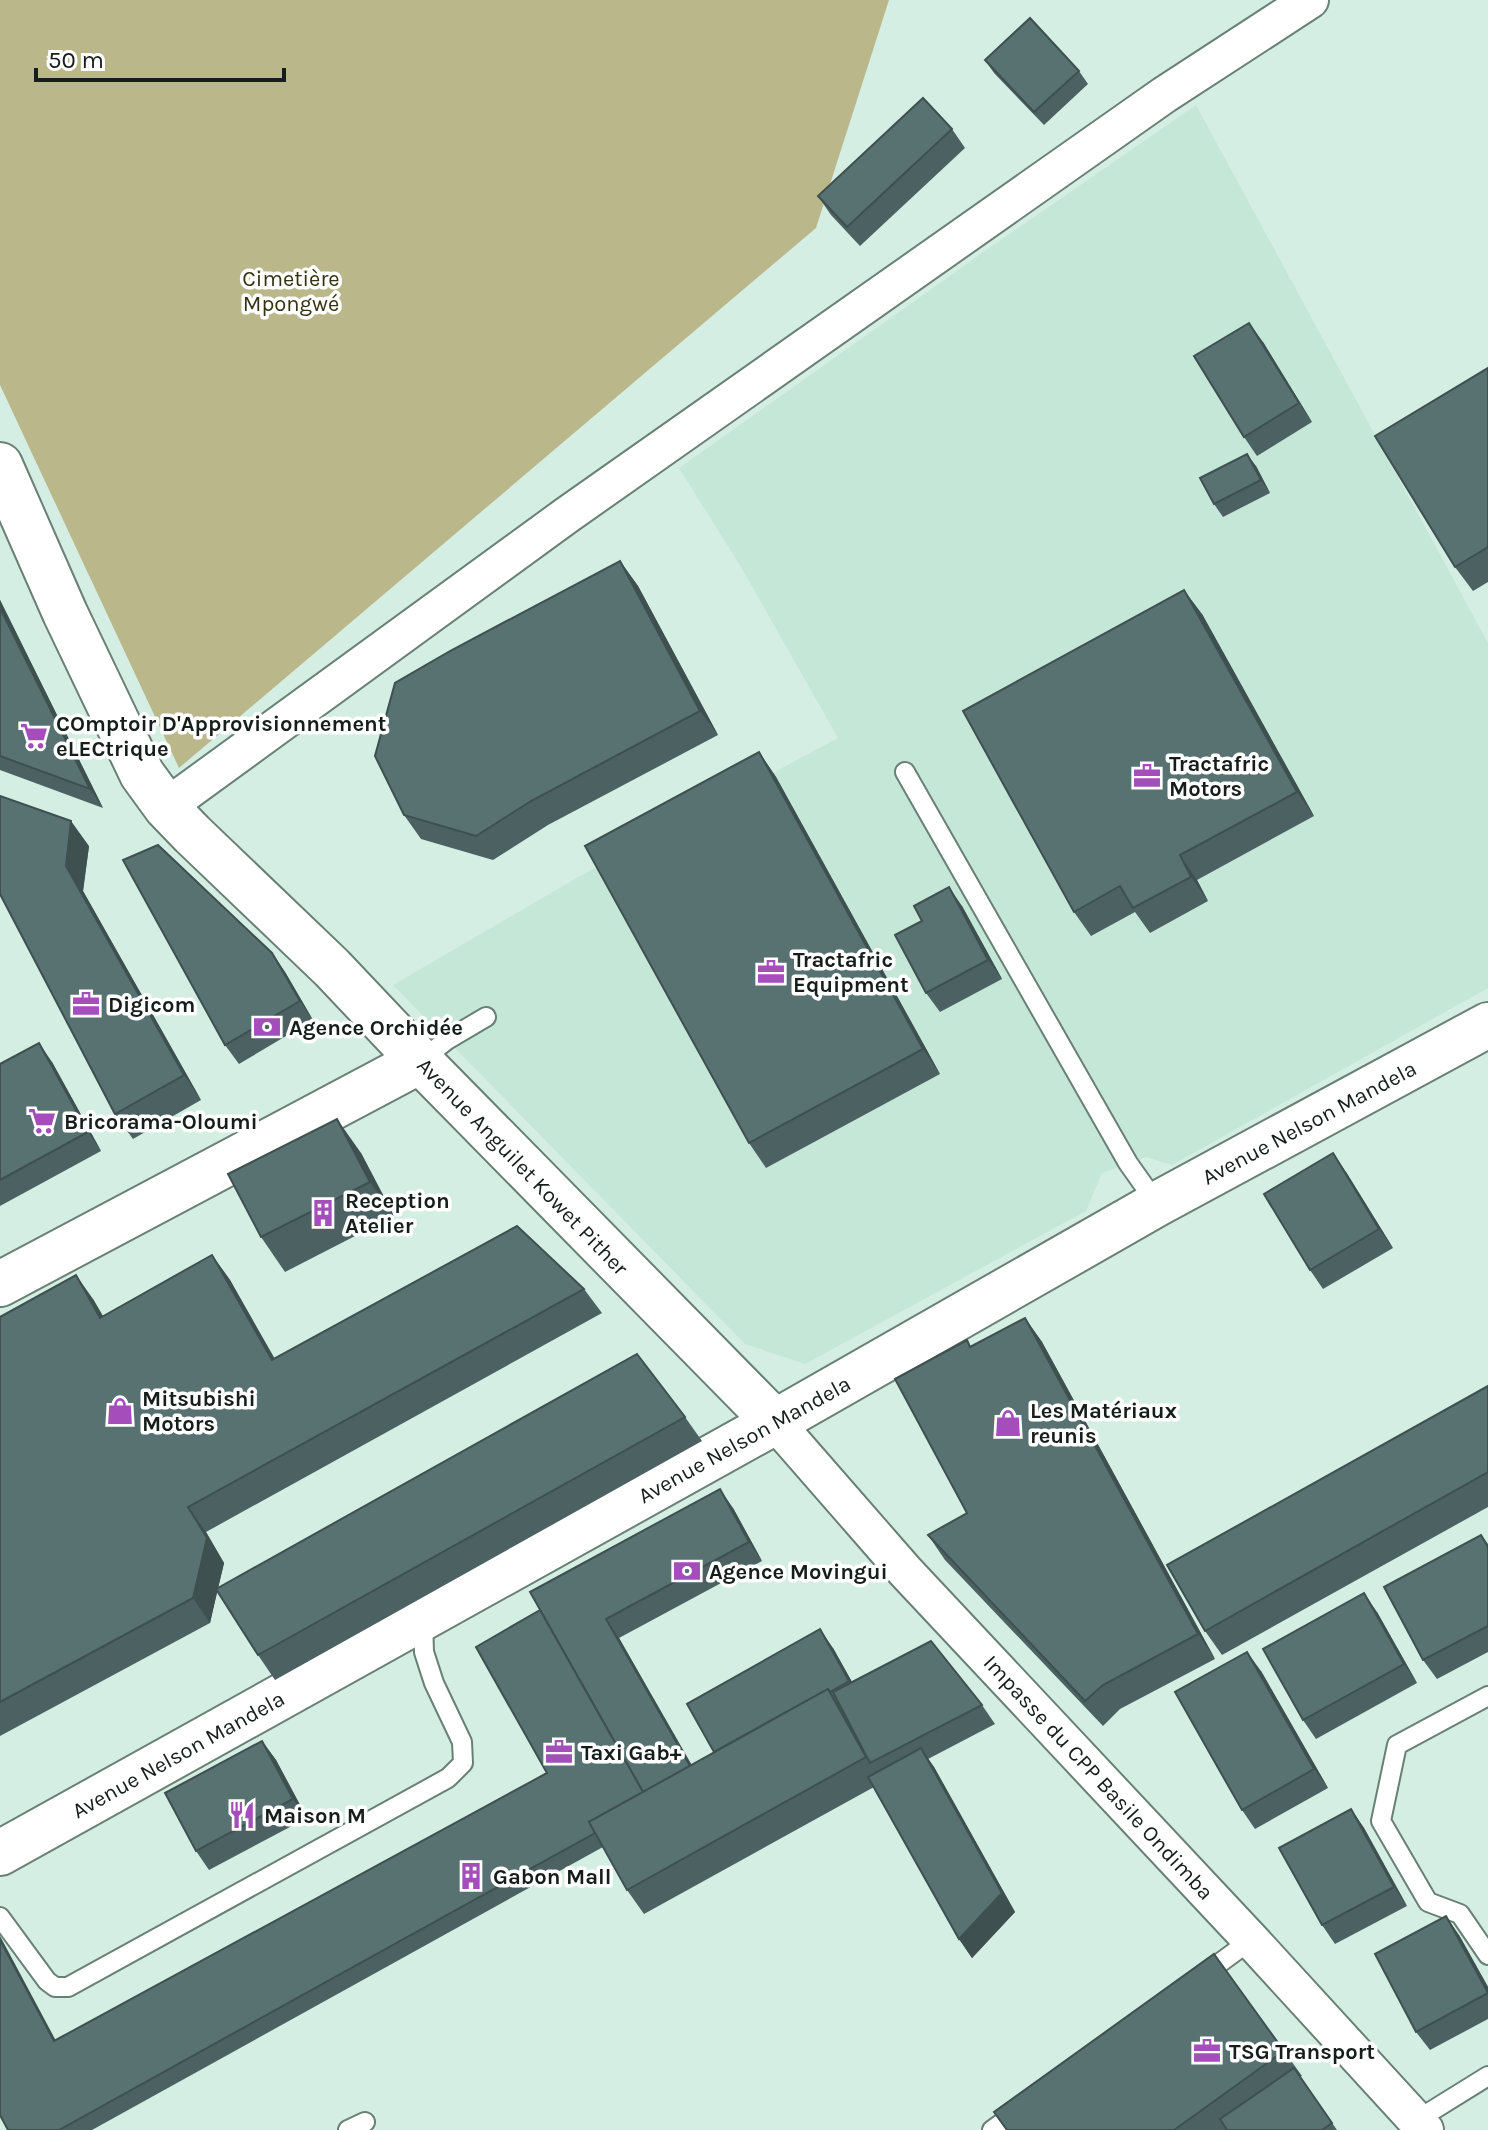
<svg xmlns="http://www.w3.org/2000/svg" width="1488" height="2130" font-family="Karla,sans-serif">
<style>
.built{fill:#c5e7d7}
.green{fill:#bab78b}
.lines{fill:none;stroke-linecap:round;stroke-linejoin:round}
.service-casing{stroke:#698075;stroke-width:22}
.minor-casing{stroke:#698075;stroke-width:40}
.tertiary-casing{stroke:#698075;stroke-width:48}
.secondary-casing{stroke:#698075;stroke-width:48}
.service{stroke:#fff;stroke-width:18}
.minor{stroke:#fff;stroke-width:36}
.tertiary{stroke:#fff;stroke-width:44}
.secondary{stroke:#fff;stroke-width:44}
.wall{fill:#4c6262}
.shaded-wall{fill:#3e5050}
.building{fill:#587272;stroke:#3e5050;stroke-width:2}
.labels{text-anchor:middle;stroke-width:7;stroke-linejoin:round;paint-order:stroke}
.park-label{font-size:22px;fill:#343212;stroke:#fff}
.poi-label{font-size:22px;font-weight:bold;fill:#151e1a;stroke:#fff;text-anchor:start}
.street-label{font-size:22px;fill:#151e1a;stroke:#fff}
</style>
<rect width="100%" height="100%" fill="#d5eee3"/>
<!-- built -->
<polygon class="built" points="1196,105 1488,643 1488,988 1172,1165 1146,1157 1102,1173 1086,1211 805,1364 745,1344 393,985 580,876 838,738 741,567 679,468 992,246"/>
<!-- green -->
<polygon class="green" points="0,0 889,0 816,228 179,768 0,385"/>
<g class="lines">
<!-- service casing -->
<g class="service-casing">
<g id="service">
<polyline points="905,772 1128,1163 1157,1204"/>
<polyline points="420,1061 447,1040 486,1017"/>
<polyline points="1488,1696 1397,1745 1381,1821 1428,1902 1460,1914 1488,1955"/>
<polyline points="0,1917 47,1981 55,1987 68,1987 448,1778 463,1763 462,1742 434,1683 424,1652 423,1619"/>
<polyline points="1202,1976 1251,1940"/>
<polyline points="1417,2120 1488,2076"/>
<polyline points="348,2130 365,2122"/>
<polyline points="992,2130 1020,2110"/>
</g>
</g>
<!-- minor casing -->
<g class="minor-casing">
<g id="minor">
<polyline points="166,807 567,515 1164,95 1310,0"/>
<polyline points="775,1422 905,1571 1251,1940 1425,2130"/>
</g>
</g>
<!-- tertiary casing -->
<g class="tertiary-casing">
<g id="tertiary">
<polyline points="0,465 65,613 142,774 166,807 192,834 332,968 420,1061 775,1422"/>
<polyline points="0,1284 420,1061"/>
</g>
</g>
<!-- secondary casing -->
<g class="secondary-casing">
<polyline id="secondary" points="0,1853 775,1422 1157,1204 1488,1025"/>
</g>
<!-- service -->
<use href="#service" class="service"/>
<!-- minor -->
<use href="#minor" class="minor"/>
<!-- tertiary -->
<use href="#tertiary" class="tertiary"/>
<!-- secondary -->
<use href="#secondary" class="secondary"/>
</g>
<!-- wall -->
<g class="wall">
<polygon points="985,60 1079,71 1088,84 1044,125 994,73"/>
<polygon points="952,129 965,148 860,246 831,215 818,196"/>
<polygon points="1263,342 1312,422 1257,456 1244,437"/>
<polygon points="1488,368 1488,582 1473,591 1455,567"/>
<polygon points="1256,466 1270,493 1223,517 1214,504"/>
<polygon points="620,561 638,586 718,735 548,825 493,860 421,839 404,815"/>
<polygon points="0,600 2,604 103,808 0,770"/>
<polygon points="1202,614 1314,816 1197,880 1208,901 1150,933 1135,912 1091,936 1074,912"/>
<polygon points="759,752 776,777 940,1074 766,1168 749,1143"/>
<polygon points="89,846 83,891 201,1100 133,1139 115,1114 0,894"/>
<polygon points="962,906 1002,979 940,1012 926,993"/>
<polygon points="272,953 285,972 313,1020 239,1064 225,1045"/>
<polygon points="52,1062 101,1151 0,1206 0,1064"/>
<polygon points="361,1153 394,1216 285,1272 261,1237"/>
<polygon points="1346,1172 1393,1248 1323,1289 1310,1270"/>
<polygon points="212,1255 230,1280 275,1359 584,1289 602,1313 206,1532 224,1563 218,1588 685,1417 702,1441 275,1680 258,1655 217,1591 210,1623 0,1736 0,1317 93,1299 103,1316"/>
<polygon points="1025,1318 1042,1342 1215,1659 1120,1709 1103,1726 945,1560 928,1535 967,1513 971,1347"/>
<polygon points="1488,1386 1488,1507 1222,1655 1205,1631"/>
<polygon points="733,1508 762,1561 619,1638 691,1765 714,1752 833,1648 852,1682 982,1705 995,1724 928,1759 934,1767 1015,1912 972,1958 959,1939 874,1787 644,1914 627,1890 603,1847 92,2130 8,2130 547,1773 476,1647"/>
<polygon points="1481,1535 1488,1544 1488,1652 1437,1679 1423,1660"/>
<polygon points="1377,1612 1417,1683 1316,1739 1303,1720"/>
<polygon points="1261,1671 1328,1788 1255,1829 1242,1810"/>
<polygon points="262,1741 276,1760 307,1818 209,1870 196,1851"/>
<polygon points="1351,1809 1364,1828 1407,1906 1335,1944 1322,1925"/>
<polygon points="1459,1935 1488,1987 1488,2019 1430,2050 1416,2032"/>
<polygon points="1284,2051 1302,2076 1300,2077 1337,2130 1006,2130"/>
</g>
<!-- shaded-wall -->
<g class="shaded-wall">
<polygon points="1249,323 1263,342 1312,422 1299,403"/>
<polygon points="1247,454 1256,466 1270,493 1261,480"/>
<polygon points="620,561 638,586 718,735 700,711"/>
<polygon points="1184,590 1202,614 1314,816 1297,792"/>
<polygon points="0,600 103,808 90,789 0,608"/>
<polygon points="759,752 776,777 940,1074 923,1049"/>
<polygon points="71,821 89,846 83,891 201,1100 184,1075 66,866"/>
<polygon points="1180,855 1197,880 1208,901 1191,877"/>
<polygon points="949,887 962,906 1002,979 988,960"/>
<polygon points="272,953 285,972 313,1020 300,1001"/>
<polygon points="39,1043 52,1062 101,1151 88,1132"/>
<polygon points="337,1119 361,1153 394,1216 370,1182"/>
<polygon points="1333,1153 1346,1172 1393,1248 1379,1229"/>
<polygon points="212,1255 230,1280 289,1385 272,1360"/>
<polygon points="76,1275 93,1299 118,1343 100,1318"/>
<polygon points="1025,1318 1042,1342 1215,1659 1198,1634"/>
<polygon points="720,1489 733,1508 762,1561 749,1542"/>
<polygon points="188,1507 206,1532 224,1563 210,1623 193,1598"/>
<polygon points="1364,1593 1377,1612 1417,1683 1404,1664"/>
<polygon points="606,1619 619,1638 705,1788 691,1769"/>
<polygon points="820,1629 833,1648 862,1700 849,1681"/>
<polygon points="1247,1652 1261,1671 1328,1788 1314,1769"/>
<polygon points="828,1689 845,1714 870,1763 866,1757"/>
<polygon points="262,1741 276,1760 307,1818 293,1799"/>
<polygon points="921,1748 934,1767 1015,1912 972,1958 959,1939"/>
<polygon points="1351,1809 1364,1828 1407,1906 1394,1887"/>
<polygon points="1446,1916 1459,1935 1488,1987 1488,1993"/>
<polygon points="0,1936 63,2054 54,2041 0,1940"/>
</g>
<!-- building -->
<g class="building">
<polygon points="1030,18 1079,71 1034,112 985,60"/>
<polygon points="923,98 952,129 847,227 818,196"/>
<polygon points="1249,323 1299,403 1244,437 1194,356"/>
<polygon points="1488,368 1488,547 1455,567 1375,436"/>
<polygon points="1247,454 1261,480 1214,504 1200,478"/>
<polygon points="620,561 700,711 531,801 476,836 404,815 375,756 395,683 450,651"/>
<polygon points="1184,590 1297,792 1180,855 1191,877 1133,908 1120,886 1074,912 963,711"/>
<polygon points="0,608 90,789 0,756"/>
<polygon points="759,752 923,1049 749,1143 585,846"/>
<polygon points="0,796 71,821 66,866 184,1075 115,1114 0,894"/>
<polygon points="158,845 272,953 300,1001 225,1045 123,860"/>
<polygon points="949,887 988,960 926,993 895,935 922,921 914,906"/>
<polygon points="39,1043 88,1132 0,1180 0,1064"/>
<polygon points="337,1119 370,1182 261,1237 228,1174"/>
<polygon points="1333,1153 1379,1229 1310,1270 1264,1194"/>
<polygon points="517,1226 584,1289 188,1507 207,1538 193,1598 0,1702 0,1317 76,1275 100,1318 212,1255 272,1360"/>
<polygon points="1025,1318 1198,1634 1103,1685 1085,1701 928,1535 967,1513 895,1379 967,1340 970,1347"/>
<polygon points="637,1354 685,1417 258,1655 216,1589"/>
<polygon points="1488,1386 1488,1472 1205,1631 1167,1565"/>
<polygon points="720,1489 749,1542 606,1619 690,1766 643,1792 530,1592"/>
<polygon points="1481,1535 1488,1547 1488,1626 1423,1660 1384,1587"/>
<polygon points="1364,1593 1404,1664 1303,1720 1263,1649"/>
<polygon points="540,1610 643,1792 589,1822 595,1833 59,2130 8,2130 0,2115 0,1940 54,2041 547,1773 476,1647"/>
<polygon points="820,1629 849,1681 830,1692 828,1689 714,1752 687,1704"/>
<polygon points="931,1641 982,1705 870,1763 833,1692"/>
<polygon points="1247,1652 1314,1769 1242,1810 1175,1692"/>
<polygon points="828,1689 866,1757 627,1890 589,1822"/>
<polygon points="262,1741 293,1799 196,1851 165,1793"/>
<polygon points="921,1748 1002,1893 959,1939 868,1777"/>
<polygon points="1351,1809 1394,1887 1322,1925 1279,1848"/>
<polygon points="1446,1916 1488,1993 1416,2032 1375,1954"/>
<polygon points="1214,1954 1284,2051 1174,2130 1007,2130 994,2112"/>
<polygon points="1294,2068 1332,2123 1322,2130 1227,2130 1220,2119"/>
</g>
<!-- icons -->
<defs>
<g id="supermarket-bare" transform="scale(2.16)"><path d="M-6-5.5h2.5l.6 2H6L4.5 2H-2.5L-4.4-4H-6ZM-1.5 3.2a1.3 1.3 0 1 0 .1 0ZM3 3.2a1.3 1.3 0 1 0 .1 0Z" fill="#a54ebb" stroke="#fff" stroke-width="2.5" paint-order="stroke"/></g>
<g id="office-bare" transform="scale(2.16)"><path d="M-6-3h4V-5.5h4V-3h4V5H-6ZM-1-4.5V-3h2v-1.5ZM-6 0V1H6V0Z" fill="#a54ebb" stroke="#fff" stroke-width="2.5" paint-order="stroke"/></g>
<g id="bank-bare" transform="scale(2.16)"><path d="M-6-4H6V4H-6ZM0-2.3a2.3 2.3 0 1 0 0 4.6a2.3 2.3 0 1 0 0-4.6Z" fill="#a54ebb" stroke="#fff" stroke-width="2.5" paint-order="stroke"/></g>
<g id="building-bare" transform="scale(2.16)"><path d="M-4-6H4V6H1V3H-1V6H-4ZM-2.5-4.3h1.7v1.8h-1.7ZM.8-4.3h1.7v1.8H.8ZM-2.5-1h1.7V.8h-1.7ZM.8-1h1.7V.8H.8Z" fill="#a54ebb" stroke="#fff" stroke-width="2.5" paint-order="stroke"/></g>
<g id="shop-bare" transform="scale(2.16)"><path d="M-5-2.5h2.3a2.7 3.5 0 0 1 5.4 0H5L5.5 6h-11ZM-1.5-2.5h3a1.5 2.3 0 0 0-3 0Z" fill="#a54ebb" stroke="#fff" stroke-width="2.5" paint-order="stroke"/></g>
<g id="restaurant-bare" transform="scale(2.16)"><path d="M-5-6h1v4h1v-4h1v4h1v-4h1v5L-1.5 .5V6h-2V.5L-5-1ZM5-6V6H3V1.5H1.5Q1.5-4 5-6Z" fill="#a54ebb" stroke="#fff" stroke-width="2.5" paint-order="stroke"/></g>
</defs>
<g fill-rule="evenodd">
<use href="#supermarket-bare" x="34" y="736"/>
<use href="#office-bare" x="1147" y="776"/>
<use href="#office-bare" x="771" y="972"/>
<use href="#office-bare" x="86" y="1004"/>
<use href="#bank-bare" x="267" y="1027"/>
<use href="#supermarket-bare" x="42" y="1121"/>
<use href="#building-bare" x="323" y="1213"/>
<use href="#shop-bare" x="120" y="1411"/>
<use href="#shop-bare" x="1008" y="1423"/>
<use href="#bank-bare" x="687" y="1571"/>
<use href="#office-bare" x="559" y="1752"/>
<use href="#restaurant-bare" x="242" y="1815"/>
<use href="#building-bare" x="471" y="1876"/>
<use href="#office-bare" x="1207" y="2051"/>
</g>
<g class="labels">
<!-- park labels -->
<g class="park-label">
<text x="291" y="286">Cimetière<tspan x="291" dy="25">Mpongwé</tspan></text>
</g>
<!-- poi labels -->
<g class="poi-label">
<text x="56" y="731">COmptoir D'Approvisionnement<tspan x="56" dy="25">eLECtrique</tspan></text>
<text x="1169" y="771">Tractafric<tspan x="1169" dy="25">Motors</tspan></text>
<text x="793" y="967">Tractafric<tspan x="793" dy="25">Equipment</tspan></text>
<text x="108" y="1012">Digicom</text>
<text x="289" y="1035">Agence Orchidée</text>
<text x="64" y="1129">Bricorama-Oloumi</text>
<text x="345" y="1208">Reception<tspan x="345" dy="25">Atelier</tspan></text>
<text x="142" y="1406">Mitsubishi<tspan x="142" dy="25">Motors</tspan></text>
<text x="1030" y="1418">Les Matériaux<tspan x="1030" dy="25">reunis</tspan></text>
<text x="709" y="1579">Agence Movingui</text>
<text x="581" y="1760">Taxi Gab+</text>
<text x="264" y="1823">Maison M</text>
<text x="493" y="1884">Gabon Mall</text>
<text x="1229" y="2059">TSG Transport</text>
</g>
<!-- street labels -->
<g class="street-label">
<text transform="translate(1309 1122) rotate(-28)" y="8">Avenue Nelson Mandela</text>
<text transform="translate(523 1166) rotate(46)" y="8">Avenue Anguilet Kowet Pither</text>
<text transform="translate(744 1439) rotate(-29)" y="8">Avenue Nelson Mandela</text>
<text transform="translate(178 1754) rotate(-29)" y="8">Avenue Nelson Mandela</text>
<text transform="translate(1099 1777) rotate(47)" y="8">Impasse du CPP Basile Ondimba</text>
</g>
</g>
<!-- scale -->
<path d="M36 68v12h248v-12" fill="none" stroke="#151e1a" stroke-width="4"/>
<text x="48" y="68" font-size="24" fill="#151e1a" stroke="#ffffff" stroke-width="6" paint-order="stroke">50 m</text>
</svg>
